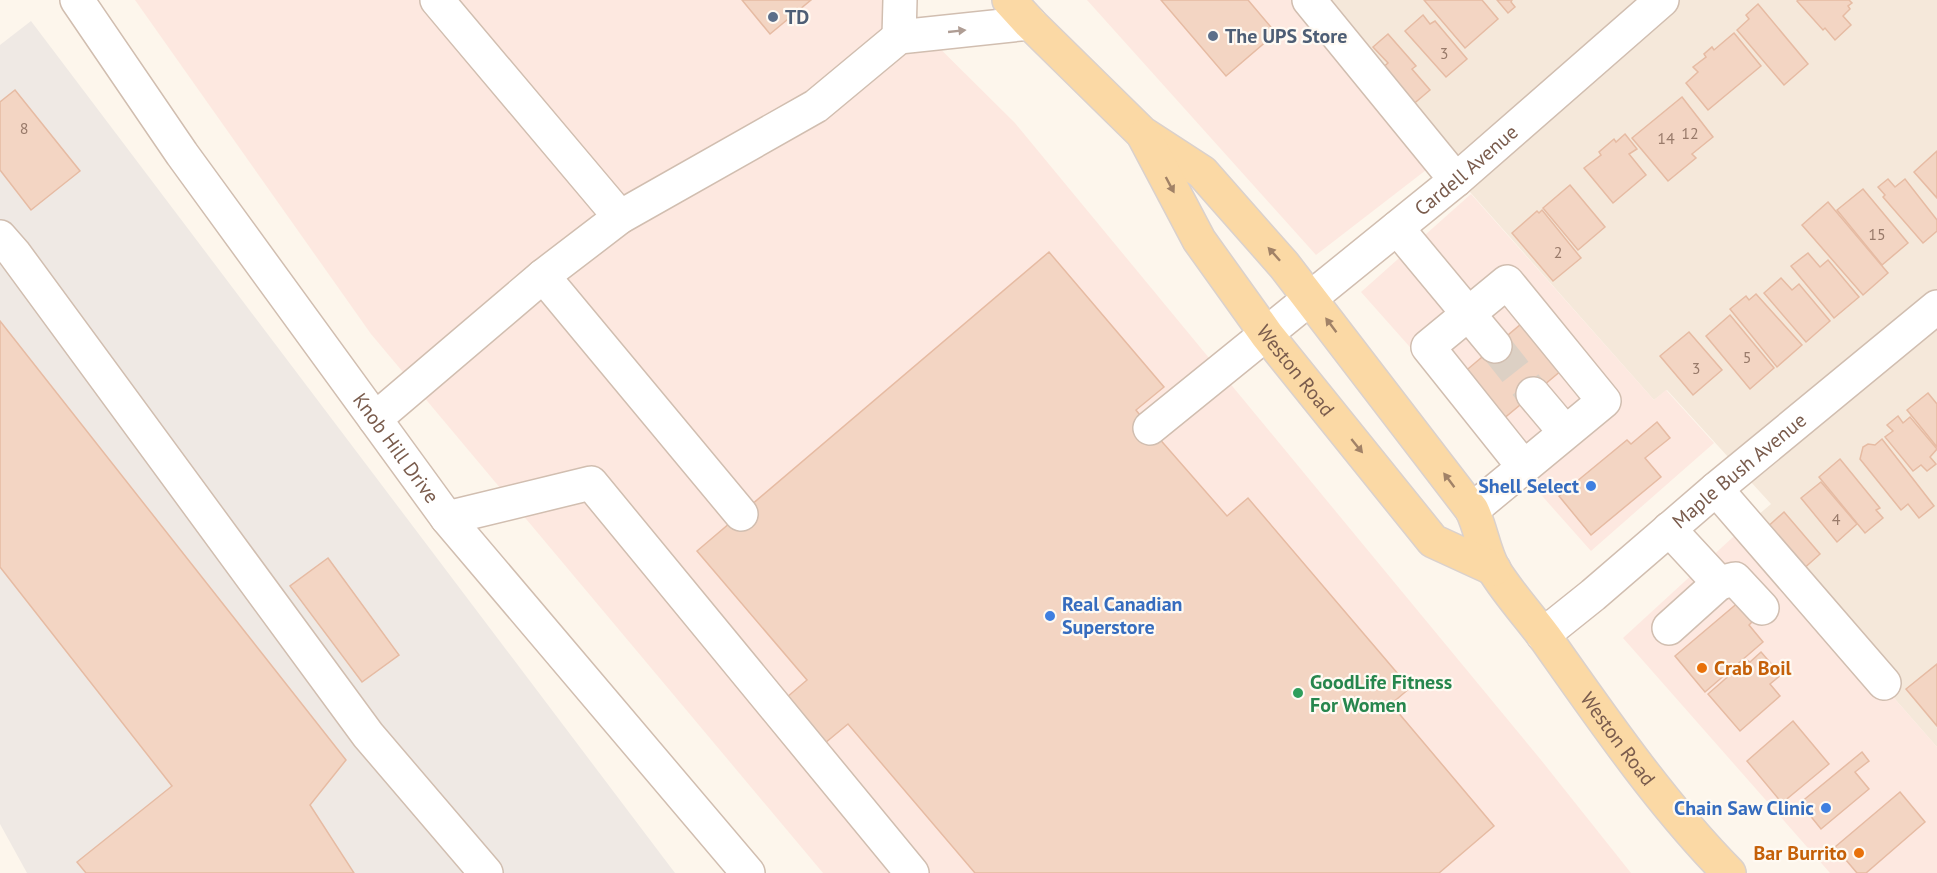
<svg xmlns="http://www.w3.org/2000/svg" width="1937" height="873" font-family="'PT Sans',sans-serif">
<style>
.residential{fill:#f5e8da}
.commercial{fill:#fde8e0}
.industrial{fill:#efe9e4}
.building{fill:#f3d5c3;stroke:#e6bba3;stroke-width:1.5}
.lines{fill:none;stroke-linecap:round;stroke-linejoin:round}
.minor-tunnel{stroke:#dcd0c4;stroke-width:33;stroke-dasharray:33 16;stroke-linecap:butt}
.minor-casing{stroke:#d1beb0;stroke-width:36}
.major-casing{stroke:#dad1cd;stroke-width:36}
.minor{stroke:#fff;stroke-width:33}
.major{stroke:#fbd9a5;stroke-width:33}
.oneway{fill:#af9d94}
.oneway2{fill:#a18267}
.service-dot{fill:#5c6f8a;stroke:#fffaf3;stroke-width:2}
.shop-dot{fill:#3f7fe0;stroke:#fffaf3;stroke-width:2}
.food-dot{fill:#e8710a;stroke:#fffaf3;stroke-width:2}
.leisure-dot{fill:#2e9e5b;stroke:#fffaf3;stroke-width:2}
.labels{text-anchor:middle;stroke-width:4.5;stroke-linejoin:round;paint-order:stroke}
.number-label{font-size:16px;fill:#987a6a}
.service-label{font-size:20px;font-weight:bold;fill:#4e5e75;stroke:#fffaf3;text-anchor:start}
.street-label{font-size:20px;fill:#7a5c4d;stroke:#fffaf3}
.shop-label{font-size:20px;font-weight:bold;fill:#366cbe;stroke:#fffaf3;text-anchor:end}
.food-label{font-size:20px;font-weight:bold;fill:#c56008;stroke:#fffaf3;text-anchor:start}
.leisure-label{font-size:20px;font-weight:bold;fill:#27864d;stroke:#fffaf3;text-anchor:start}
</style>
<rect width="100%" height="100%" fill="#fdf6ec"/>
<!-- residential -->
<polygon class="residential" points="1300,0 1937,0 1937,747 1744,527 1771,504 1667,390 1654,400"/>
<!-- commercial -->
<g class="commercial">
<polygon points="135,0 891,0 1015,123 1541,760 1631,873 823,873 371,334"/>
<polygon points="1087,0 1300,0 1439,160 1316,255"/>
<polygon points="1471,194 1654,400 1666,390 1714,443 1591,551 1361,292"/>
<polygon points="1744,527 1937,747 1937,873 1830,873 1623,638"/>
</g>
<!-- industrial -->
<polygon class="industrial" points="31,21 675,873 27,873 0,824 0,45"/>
<!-- building -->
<g class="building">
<polygon points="742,0 811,0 770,34"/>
<polygon points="1161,0 1248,0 1276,33 1226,76"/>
<polygon points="1424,0 1482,0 1498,19 1465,48"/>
<polygon points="1497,0 1512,0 1511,2 1515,7 1508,13"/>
<polygon points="1798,0 1849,0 1852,3 1848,6 1850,9 1843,16 1851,25 1835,40 1825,28 1823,30 1797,1"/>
<polygon points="1758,4 1808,64 1784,85 1737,30 1749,19 1746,15"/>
<polygon points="1423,15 1430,24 1435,21 1467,59 1446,77 1405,31"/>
<polygon points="1734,33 1761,66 1708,110 1686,83 1698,72 1693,67 1706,57 1704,54 1712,47 1714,50"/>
<polygon points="1388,34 1416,66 1412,69 1430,90 1410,107 1381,69 1388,63 1373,47"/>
<polygon points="15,90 80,171 31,210 0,170 0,102"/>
<polygon points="1682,97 1713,137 1692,154 1696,158 1668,181 1632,138"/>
<polygon points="1625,134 1637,149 1629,154 1646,175 1613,203 1584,168 1601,155 1599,152 1614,139 1616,142"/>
<polygon points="1937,151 1937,198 1914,172"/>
<polygon points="1888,179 1895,187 1905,179 1937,220 1937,231 1923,243 1883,197 1885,195 1878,187"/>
<polygon points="1570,185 1605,227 1578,250 1543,208"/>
<polygon points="1863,189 1908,243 1882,265 1837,210"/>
<polygon points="1828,202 1888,273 1863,295 1802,225"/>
<polygon points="1542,210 1581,258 1553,281 1512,233 1537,211 1539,213"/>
<polygon points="1049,252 1164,387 1136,410 1150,428 1227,516 1248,498 1410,688 1391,704 1494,826 1439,873 975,873 848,724 825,743 786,698 807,680 697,551"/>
<polygon points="1808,253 1820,267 1828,260 1859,297 1834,318 1791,266"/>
<polygon points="1781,278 1792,290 1799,284 1830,321 1806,342 1764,293"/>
<polygon points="1756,294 1802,345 1777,367 1730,309 1746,296 1749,300"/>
<polygon points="1730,315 1774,368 1750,389 1706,336"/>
<polygon points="1528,318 1568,365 1502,420 1462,374"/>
<polygon points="0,321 346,760 310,805 354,873 86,873 77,862 172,786 0,567"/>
<polygon points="1689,332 1722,370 1693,395 1660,356"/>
<polygon points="1928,393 1937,404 1937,447 1907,410"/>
<polygon points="1898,416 1903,423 1910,417 1937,449 1930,457 1936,464 1927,471 1921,465 1913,471 1885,437 1893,431 1887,425"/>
<polygon points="1657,422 1670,438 1645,458 1661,477 1591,535 1559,496 1627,440 1631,444"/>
<polygon points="1882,439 1934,506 1919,518 1908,504 1901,510 1860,459 1863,447 1868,444 1875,445"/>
<polygon points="1840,459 1880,508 1876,510 1883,518 1865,533 1819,477"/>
<polygon points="1821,482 1857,524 1837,542 1801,498"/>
<polygon points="1784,512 1820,554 1800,572 1764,530"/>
<polygon points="328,558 399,655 362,682 290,586"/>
<polygon points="1740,601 1755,619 1749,625 1763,642 1705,692 1675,656"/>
<polygon points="1761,652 1781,675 1770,684 1780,696 1740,731 1708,694 1747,660 1750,662"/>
<polygon points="1937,664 1937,726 1906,689"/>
<polygon points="1793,721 1829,764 1782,803 1747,761"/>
<polygon points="1862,752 1869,761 1855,772 1869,789 1821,829 1800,803"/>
<polygon points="1900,792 1925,822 1866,873 1857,873 1835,847"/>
</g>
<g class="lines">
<!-- minor-tunnel -->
<polyline class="minor-tunnel" points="1495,346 1533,394"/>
<!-- minor casing -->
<g class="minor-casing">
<g id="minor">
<path id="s1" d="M77,0l105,154 265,364 301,355"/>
<polyline points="437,0 620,217"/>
<polyline points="1309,0 1456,180"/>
<polyline points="899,37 900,0"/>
<polyline points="1397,228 1495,346"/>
<polyline points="0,237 14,253 368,735 486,873"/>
<polyline points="543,276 741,514"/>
<polyline points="1533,394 1565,432"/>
<polyline points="375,419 543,276 620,217 816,106 899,37 1030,23"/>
<path id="s2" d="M1150,428l306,-248 206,-180"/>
<polyline points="1716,489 1884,683"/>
<polyline points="1472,510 1604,401 1507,282 1428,347 1523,466"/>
<polyline points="447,518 591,483 912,873"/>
<polyline points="1669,529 1719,583 1735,579 1762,608"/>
<polyline points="1669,628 1719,583"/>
<path id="s3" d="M1543,635l50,-40 123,-106 221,-182"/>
</g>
</g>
<!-- major casing -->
<g class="major-casing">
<g id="major">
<path id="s4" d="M1009,0l21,23 112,110 60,39 82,93 188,245c9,19 12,43 22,60 16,26 38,49 55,73 55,78 113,162 180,230"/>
<path id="s5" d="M1144,136l55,104 68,95 166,206 61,28"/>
</g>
</g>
<!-- minor -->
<use href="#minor" class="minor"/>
<!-- major -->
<use href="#major" class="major"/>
</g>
<!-- one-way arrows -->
<defs><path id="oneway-solid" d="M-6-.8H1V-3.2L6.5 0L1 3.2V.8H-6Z" transform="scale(1.5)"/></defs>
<use class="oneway" href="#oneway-solid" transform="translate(957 31) rotate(-6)"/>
<g class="oneway2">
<use href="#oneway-solid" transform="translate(1170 185) rotate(62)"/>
<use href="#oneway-solid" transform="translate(1274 254) rotate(-132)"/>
<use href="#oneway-solid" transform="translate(1331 325) rotate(-127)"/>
<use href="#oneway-solid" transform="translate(1357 446) rotate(51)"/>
<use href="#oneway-solid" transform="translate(1449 480) rotate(-127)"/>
</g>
<!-- markers -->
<g class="service-dot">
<circle cx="773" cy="17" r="6"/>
<circle cx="1213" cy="36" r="6"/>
</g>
<g class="shop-dot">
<circle cx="1591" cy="486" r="6"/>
<circle cx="1050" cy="616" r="6"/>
<circle cx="1826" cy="808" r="6"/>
</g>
<g class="food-dot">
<circle cx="1702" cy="668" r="6"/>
<circle cx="1859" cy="853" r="6"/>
</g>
<circle class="leisure-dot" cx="1298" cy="693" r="6"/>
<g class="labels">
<!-- number labels -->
<g class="number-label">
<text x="1444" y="59">3</text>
<text x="24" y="134">8</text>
<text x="1690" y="139">12</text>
<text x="1666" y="144">14</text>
<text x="1877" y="240">15</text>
<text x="1558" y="258">2</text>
<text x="1747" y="363">5</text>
<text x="1696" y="374">3</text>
<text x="1836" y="525">4</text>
</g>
<!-- service labels -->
<g class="service-label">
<text x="785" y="24">TD</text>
<text x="1225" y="43">The UPS Store</text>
</g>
<!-- street labels -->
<g class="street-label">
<text dy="7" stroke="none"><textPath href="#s2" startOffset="408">Cardell Avenue</textPath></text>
<text dy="7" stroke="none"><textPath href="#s5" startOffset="280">Weston Road</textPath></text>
<text dy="7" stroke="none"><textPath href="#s1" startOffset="550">Knob Hill Drive</textPath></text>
<text dy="7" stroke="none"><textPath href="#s3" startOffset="256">Maple Bush Avenue</textPath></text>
<text dy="7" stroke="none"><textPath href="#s4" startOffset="966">Weston Road</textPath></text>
</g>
<!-- shop labels -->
<g class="shop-label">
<text x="1579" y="493">Shell Select</text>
<text x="1062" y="611" text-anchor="start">Real Canadian<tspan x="1062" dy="23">Superstore</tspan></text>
<text x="1814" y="815">Chain Saw Clinic</text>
</g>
<!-- food labels -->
<g class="food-label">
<text x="1714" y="675">Crab Boil</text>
<text x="1847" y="860" text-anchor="end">Bar Burrito</text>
</g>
<!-- leisure labels -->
<g class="leisure-label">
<text x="1310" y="689">GoodLife Fitness<tspan x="1310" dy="23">For Women</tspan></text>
</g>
</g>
</svg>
